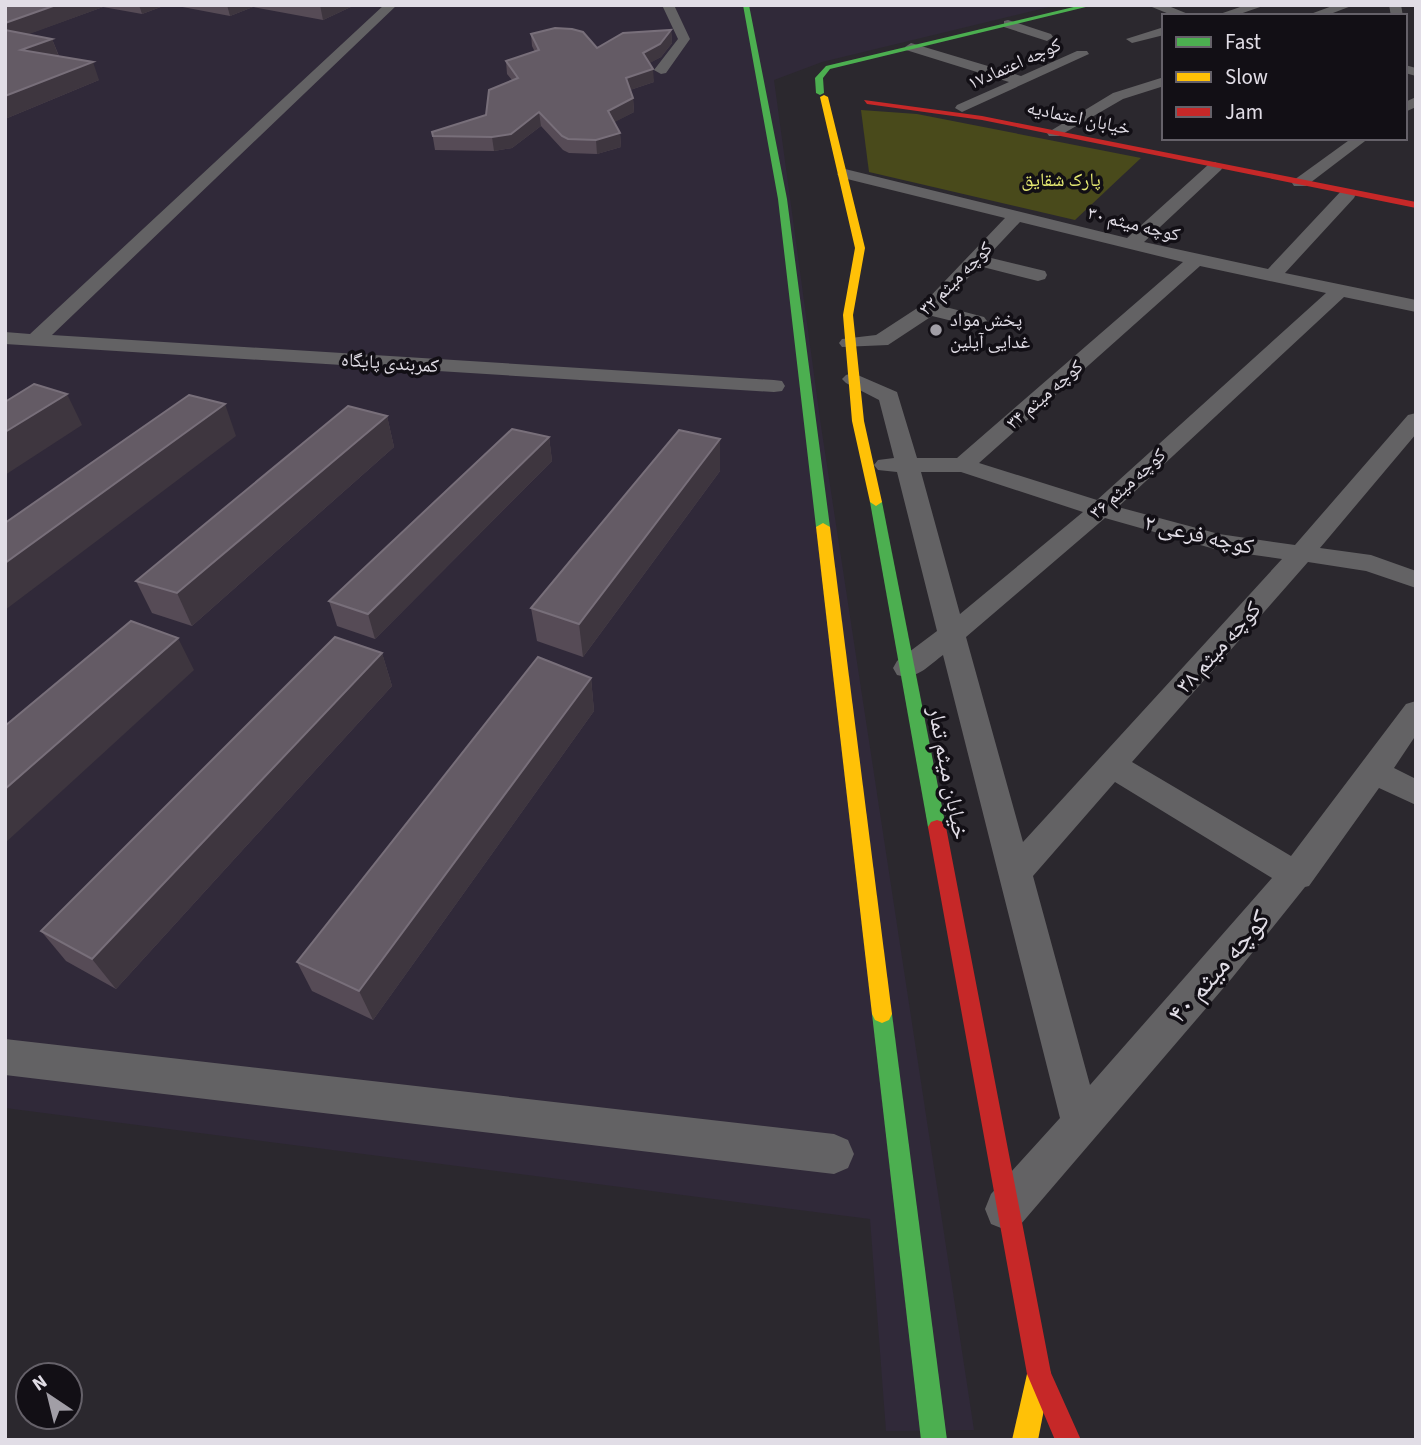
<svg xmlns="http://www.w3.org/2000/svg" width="1421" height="1445" font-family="'Source Sans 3','Noto Naskh Arabic',sans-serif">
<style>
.built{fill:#302939}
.green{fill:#494a1b}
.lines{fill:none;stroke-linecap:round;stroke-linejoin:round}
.street{fill:#636264;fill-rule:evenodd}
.fast{fill:#4caf50;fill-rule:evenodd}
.slow{fill:#ffc107;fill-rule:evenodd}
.jam{fill:#c62828;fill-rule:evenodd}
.wall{fill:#564b56}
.shaded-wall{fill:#3e363f}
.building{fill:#645b65;stroke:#786f7a;stroke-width:2}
.poi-dot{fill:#a19ea6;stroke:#120f15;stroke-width:2.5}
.labels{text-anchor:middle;stroke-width:7;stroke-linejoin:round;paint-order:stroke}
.far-street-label{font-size:19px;fill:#e1dde6;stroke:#120f15}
.far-park-label{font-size:19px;fill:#e5e972;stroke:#120f15}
.far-poi-label{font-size:19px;fill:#e1dde6;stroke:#120f15;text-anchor:start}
.street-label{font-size:23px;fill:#e1dde6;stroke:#120f15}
.near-street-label{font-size:28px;fill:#e1dde6;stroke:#120f15}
</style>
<rect width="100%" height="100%" fill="#2b282e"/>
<!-- built -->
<polygon class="built" points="5,5 1057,5 822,62 774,80 821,426 974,1430 886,1431 870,1219 5,1108"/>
<!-- green -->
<polygon class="green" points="861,110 917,114 1141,158 1075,220 869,172"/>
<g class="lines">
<!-- street -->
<g class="street">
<polygon points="384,5 397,5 52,335 774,380 782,381 785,386 782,391 774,392 5,344 5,332 30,334"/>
<polygon points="662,5 674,5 690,39 666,73 661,74 654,70 678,39"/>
<polygon points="1147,5 1166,5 1193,16 1174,16"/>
<polygon points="1246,5 1266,5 1234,16 1214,16"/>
<polygon points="1335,5 1354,5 1325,16 1305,16"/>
<polygon points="1389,5 1401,5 1403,16 1391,16"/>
<polygon points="1008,20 1051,34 1053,37 1047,41 1004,27 1004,21"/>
<polygon points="1164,27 1164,35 1132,43 1126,39"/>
<polygon points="911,43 1021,76 1077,51 1087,51 1089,54 962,112 955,108 957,105 1009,82 906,50 905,47"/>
<polygon points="1405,65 1416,68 1416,76 1405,73"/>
<polygon points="1164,77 1164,86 1123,99 1059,136 1049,136 1047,133 1113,93"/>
<polygon points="1416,97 1416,107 1405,112 1405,102"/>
<polygon points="1352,138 1369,138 1306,186 1294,186 1292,183 1294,180"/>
<path d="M1215,162l8,5 -2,3 -77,72 124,27 74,-79h12l2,4 -2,4 -69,75 131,27v12l-72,-15 -226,210 101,27 76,11 113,-130 8,-2v21l-96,114 51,7 45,16v17l-50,-17 -58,-9 -176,200 159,94 115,-152 10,-3v34l-22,33 22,11v26l-37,-17 -70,98 -4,1 -73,91 -211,246 -15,6 -15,-6 -6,-15 6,-15 69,-76 -117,-463c-15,11 -27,26 -46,20l-4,-7 4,-7 40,-30 -40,-159 -19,-2 -4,-5 4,-5 16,-2 -15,-58 -33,-17 -4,-4 4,-4 7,-2 44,19 20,66h40l226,-196 -163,-40 -33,35 58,14 2,4 -2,4 -7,2 -59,-15 -37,40 42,11 3,4 -3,4 -7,2 -45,-11 -44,29 -46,2 -3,-4 3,-4 34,-4 46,-30 83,-87 -166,-41 -2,-3 8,-5 282,69 82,-74zM1200,266l126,27 -229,207 -118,-37zM921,472h40l122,40 -123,102zM1105,518l113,32 64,9 -259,283 -57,-205zM1115,782l157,96 -182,207 -57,-209z"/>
<polygon points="5,1039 834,1134 848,1140 854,1154 848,1168 834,1174 5,1075"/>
</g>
<!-- fast -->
<g class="fast">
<polygon points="743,5 749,5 787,199 830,527 823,531 816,527 778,199"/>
<polygon points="1082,5 1094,5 830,69 823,78 824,93 820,95 816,93 815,78 826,66"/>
<polygon points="876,498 882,502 946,827 943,832 937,834 931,832 928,827 870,502"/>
<polygon points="882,1005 889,1008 892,1014 947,1440 921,1440 872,1014 875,1008"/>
</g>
<!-- slow -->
<g class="slow">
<polygon points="824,95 828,97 865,248 853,315 864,421 882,502 876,506 870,502 852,421 843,315 855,248 820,97"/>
<polygon points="823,523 830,527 892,1014 889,1020 882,1023 875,1020 872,1014 816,527"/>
<polygon points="1039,1362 1048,1365 1051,1374 1038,1440 1012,1440 1027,1374 1030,1365"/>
</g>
<!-- jam -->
<g class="jam">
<polygon points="864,100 982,116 1416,202 1416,208 982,120 867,104"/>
<polygon points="937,820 943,822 946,827 1051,1373 1081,1440 1055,1440 1027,1374 928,827 931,822"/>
</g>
</g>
<!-- wall -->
<g class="wall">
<polygon points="5,5 166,5 142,14 103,7 28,34 52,39 59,56 99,80 5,119"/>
<polygon points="172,5 355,5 323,20 253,7 230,16"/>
<polygon points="671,30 672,43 661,57 649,63 654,82 630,90 633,98 634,112 614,122 620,133 621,147 597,154 569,153 563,150 541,126 512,148 494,151 435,150 432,132 486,115 512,80 507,74 506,61 535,52 532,46 531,34 597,48"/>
<polygon points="387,416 394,447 192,626 152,613 136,581"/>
<polygon points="549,437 552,461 375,639 337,626 329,601"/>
<polygon points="720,439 720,471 583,657 537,641 531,608"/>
<polygon points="382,653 392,686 116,989 66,961 41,931"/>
<polygon points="591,678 594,711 373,1020 312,991 297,962"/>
</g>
<!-- shaded-wall -->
<g class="shaded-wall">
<polygon points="56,5 103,5 103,7 5,43 5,23"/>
<polygon points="139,5 166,5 142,14"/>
<polygon points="227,5 252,5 253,7 230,16"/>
<polygon points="320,5 355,5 323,20"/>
<polygon points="671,30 672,43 661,57 644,66 643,53"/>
<polygon points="52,39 59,57 21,50"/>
<polygon points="93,62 99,80 5,119 5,96"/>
<polygon points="653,69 654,82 627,91 626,78"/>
<polygon points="633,98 634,112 609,125 608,111"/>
<polygon points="539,112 541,126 512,148 494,151 492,137"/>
<polygon points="620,133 621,147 597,154 596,140"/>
<polygon points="67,394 82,425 5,475 5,432"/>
<polygon points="225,404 236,436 5,610 5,563"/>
<polygon points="387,416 394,447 192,626 177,593"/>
<polygon points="549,437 552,461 375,639 368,614"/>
<polygon points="720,439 720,471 583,657 579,624"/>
<polygon points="178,638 194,670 5,843 5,789"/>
<polygon points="382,653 392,686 116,989 92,959"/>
<polygon points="591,678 594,711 373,1020 359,991"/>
</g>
<!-- building -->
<g class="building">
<polygon points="5,5 56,5 5,23"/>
<polygon points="555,28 572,29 583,32 597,48 623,33 671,30 660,44 643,53 653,69 626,78 633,98 608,111 620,133 596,140 568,139 562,136 539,112 511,134 492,137 433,136 432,132 486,115 489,90 518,78 506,61 539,50 531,34"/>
<polygon points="5,30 52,39 21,50 93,62 5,96"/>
<polygon points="34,384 67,394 5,432 5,402"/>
<polygon points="189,395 225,404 5,563 5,523"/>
<polygon points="348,406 387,416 177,593 136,581"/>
<polygon points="512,429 549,437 368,614 329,601"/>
<polygon points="679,430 720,439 579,624 531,608"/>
<polygon points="131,621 178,638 5,789 5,726"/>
<polygon points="335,637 382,653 92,959 41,931"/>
<polygon points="538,657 591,678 359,991 297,962"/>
</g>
<!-- markers -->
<circle class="poi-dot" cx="936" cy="330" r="7"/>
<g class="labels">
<!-- far-street labels -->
<g class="far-street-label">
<text transform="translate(1014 63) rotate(-24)" y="7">کوچه اعتماد۱۷</text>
<text transform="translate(1079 117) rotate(12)" y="7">خیابان اعتمادیه</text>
<text transform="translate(1134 223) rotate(14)" y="7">کوچه میثم ۳۰</text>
<text transform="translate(955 278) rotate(-45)" y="7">کوچه میثم ۳۲</text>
<text transform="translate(390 362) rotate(4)" y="7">کمربندی پایگاه</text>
<text transform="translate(1044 394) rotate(-41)" y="7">کوچه میثم ۳۴</text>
<text transform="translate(1127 483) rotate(-42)" y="7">کوچه میثم ۳۶</text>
</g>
<!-- far-park labels -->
<g class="far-park-label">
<text x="1061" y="186">پارک شقایق</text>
</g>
<!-- far-poi labels -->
<g class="far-poi-label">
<text x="950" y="326">پخش مواد<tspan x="950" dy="22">غدایی آیلین</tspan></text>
</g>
<!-- street labels -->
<g class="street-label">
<text transform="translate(1199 534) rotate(13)" y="8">کوچه فرعی ۲</text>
<text transform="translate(1218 647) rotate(-48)" y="8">کوچه میثم ۳۸</text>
<text transform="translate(949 773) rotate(79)" y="8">خیابان میثم تمار</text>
</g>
<!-- near-street labels -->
<g class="near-street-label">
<text transform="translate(1218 966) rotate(-49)" y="10">کوچه میثم ۴۰</text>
</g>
</g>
<!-- border -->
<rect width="1421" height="1445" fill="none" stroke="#e1dde6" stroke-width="14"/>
<!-- legend -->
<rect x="1162" y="14" width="245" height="126" fill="#120f15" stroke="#656169" stroke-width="2"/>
<rect x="1176" y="37" width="35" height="10" fill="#4caf50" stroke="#656169" stroke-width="2"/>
<text x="1225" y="49" font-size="21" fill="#e1dde6">Fast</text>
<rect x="1176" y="72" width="35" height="10" fill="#ffc107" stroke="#656169" stroke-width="2"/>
<text x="1225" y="84" font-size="21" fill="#e1dde6">Slow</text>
<rect x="1176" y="107" width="35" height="10" fill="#c62828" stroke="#656169" stroke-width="2"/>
<text x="1225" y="119" font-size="21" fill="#e1dde6">Jam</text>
<!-- north arrow -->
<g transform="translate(49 1396) rotate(325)"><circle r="33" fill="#120f15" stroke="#656169" stroke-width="2"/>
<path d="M0-5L12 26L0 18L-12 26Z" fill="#a19ea6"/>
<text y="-10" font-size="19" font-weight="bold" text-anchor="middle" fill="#e1dde6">N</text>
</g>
</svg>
